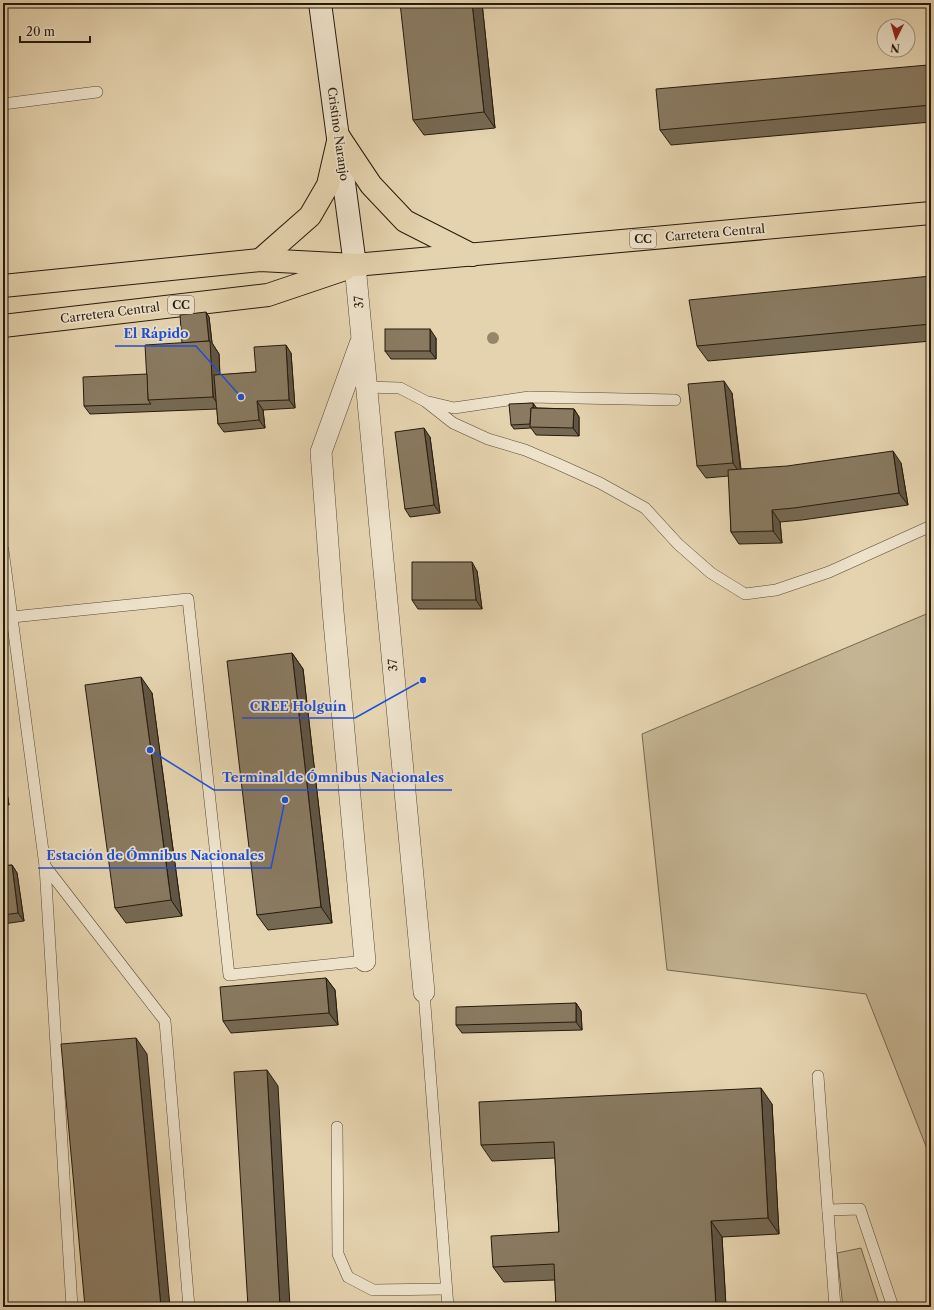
<svg xmlns="http://www.w3.org/2000/svg" width="934" height="1310" font-family="'Libre Caslon Text',serif">
<style>
.green{fill:#c4b493;stroke:#746750}
.lines{fill:none;stroke-linecap:round;stroke-linejoin:round}
.lane-casing{stroke:#554835;stroke-width:12}
.street-casing{stroke:#554835;stroke-width:22}
.secondary-casing{stroke:#251a0c;stroke-width:24}
.primary-casing{stroke:#251a0c;stroke-width:24}
.lane{stroke:#eee2cb;stroke-width:11}
.street{stroke:#eee2cb;stroke-width:21}
.secondary{stroke:#eee2cb;stroke-width:22}
.primary{stroke:#e5d3af;stroke-width:22}
.tree{fill:#96876b}
.wall{fill:#766953;stroke:#251a0c}
.shaded-wall{fill:#605544;stroke:#251a0c}
.building{fill:#897a61;stroke:#251a0c}
.labels{text-anchor:middle;stroke-width:3.5;stroke-linejoin:round;paint-order:stroke}
.shield{fill:#eee2cb;stroke:#615645;stroke-width:1}
.shield-label{font-size:11px;font-weight:bold;fill:#251a0c}
.street-label{font-size:12px;fill:#251a0c;stroke:#eee2cb}
.leader{fill:none;stroke:#1d4ed8;stroke-width:1.5}
.callout-dot{fill:#1d4ed8;stroke:#eee2cb;stroke-width:1.5}
.callout-label{font-size:13px;text-anchor:middle;font-weight:bold;fill:#1d4ed8;stroke:#eee2cb;stroke-width:3.5;stroke-linejoin:round;paint-order:stroke}
</style>
<rect width="100%" height="100%" fill="#e5d3af"/>
<filter id="stains"><feTurbulence type="fractalNoise" baseFrequency=".005" numOctaves="4"/><feColorMatrix values="0 0 0 0 .2 0 0 0 0 .09 0 0 0 0 .02 0 0 0 .5 -.17"/></filter>
<radialGradient id="worn" r=".72"><stop offset=".6" stop-color="#630" stop-opacity="0"/><stop offset="1" stop-color="#630" stop-opacity=".3"/></radialGradient>
<!-- green -->
<g class="green">
<polygon points="931,612 931,1159 866,994 667,970 642,734"/>
<polygon points="861,1248 880,1307 843,1307 837,1253"/>
</g>
<g class="lines">
<!-- lane casing -->
<g class="lane-casing">
<g id="lane">
<polyline points="3,104 97,92"/>
<polyline points="366,387 400,388 425,401 453,423 488,439 525,450 558,464 600,483 645,508 678,544 711,573 745,594 776,590 829,572 931,526"/>
<polyline points="429,402 454,408 529,397 675,400"/>
<polyline points="3,550 45,866 72,1307"/>
<polyline points="12,617 188,599 229,975 365,961"/>
<polyline points="45,866 165,1021 189,1307"/>
<polyline points="424,992 448,1307"/>
<polyline points="818,1076 835,1307"/>
<polyline points="337,1127 338,1254 348,1277 373,1290 446,1289"/>
<polyline points="828,1210 860,1209 893,1307"/>
</g>
</g>
<!-- street casing -->
<g class="street-casing">
<g id="street">
<polyline points="355,265 424,992"/>
<polyline points="360,344 321,452 333,611 365,961"/>
</g>
</g>
<!-- secondary casing -->
<g class="secondary-casing">
<polyline id="secondary" points="320,3 355,265"/>
</g>
<!-- primary casing -->
<g class="primary-casing">
<g id="primary">
<polyline points="339,137 371,185 405,221 472,255"/>
<polyline points="260,260 310,216 328,185 339,137"/>
<polyline points="3,286 260,260 355,265 931,213"/>
<polyline points="3,326 268,295 345,269"/>
</g>
</g>
<!-- lane -->
<use href="#lane" class="lane"/>
<!-- street -->
<use href="#street" class="street"/>
<!-- secondary -->
<use href="#secondary" class="secondary"/>
<!-- primary -->
<use href="#primary" class="primary"/>
</g>
<!-- trees -->
<circle class="tree" cx="493" cy="338" r="6"/>
<!-- wall -->
<g class="wall">
<polygon points="482,3 495,128 424,135 413,120"/>
<polygon points="928,65 931,70 931,122 671,145 660,130"/>
<polygon points="931,276 931,341 708,361 697,346"/>
<polygon points="206,312 209,317 212,343 219,354 220,375 256,372 291,353 295,408 263,410 265,428 224,432 218,424 217,409 90,414 84,406 147,374 182,343"/>
<polygon points="436,338 436,359 391,359 385,351"/>
<polygon points="732,393 741,469 901,463 908,505 802,520 780,522 782,543 739,544 731,532 729,476 706,478 697,466"/>
<polygon points="536,407 536,408 574,409 579,417 579,436 536,435 531,428 514,429 511,425"/>
<polygon points="430,437 440,513 410,517 405,509"/>
<polygon points="477,571 482,609 418,609 412,600"/>
<polygon points="292,653 303,669 332,923 268,930 257,915"/>
<polygon points="152,693 182,916 126,923 115,908"/>
<polygon points="3,769 9,805 3,805"/>
<polygon points="12,865 17,873 24,921 3,924 3,866"/>
<polygon points="326,978 335,990 338,1025 231,1033 223,1021"/>
<polygon points="576,1003 581,1011 582,1030 462,1033 456,1025"/>
<polygon points="772,1104 779,1234 722,1237 726,1307 556,1307 555,1280 504,1282 493,1267 559,1232 555,1158 492,1161 481,1145"/>
</g>
<!-- shaded-wall -->
<g class="shaded-wall">
<polygon points="472,3 482,3 495,128 484,112"/>
<polygon points="928,65 931,70 931,101"/>
<polygon points="206,312 209,317 212,343 219,354 221,409 213,397 210,350"/>
<polygon points="430,329 436,338 436,359 430,351"/>
<polygon points="286,345 291,353 295,408 289,400"/>
<polygon points="724,381 732,393 741,475 733,463"/>
<polygon points="257,401 263,410 265,428 259,420"/>
<polygon points="533,403 536,407 536,427 533,423"/>
<polygon points="574,409 579,417 579,436 573,428"/>
<polygon points="424,428 430,437 440,513 434,505"/>
<polygon points="893,451 901,463 908,505 899,493"/>
<polygon points="772,510 780,522 782,543 773,531"/>
<polygon points="472,562 477,571 482,609 476,600"/>
<polygon points="292,653 303,669 332,923 321,907"/>
<polygon points="141,677 152,693 182,916 171,900"/>
<polygon points="3,769 9,805 3,797"/>
<polygon points="12,865 17,873 24,921 18,913"/>
<polygon points="326,978 335,990 338,1025 329,1013"/>
<polygon points="576,1003 581,1011 582,1030 576,1022"/>
<polygon points="136,1038 147,1054 170,1307 161,1307"/>
<polygon points="267,1070 278,1086 290,1307 280,1307"/>
<polygon points="761,1088 772,1104 779,1234 768,1218"/>
<polygon points="711,1221 722,1237 726,1307 716,1307"/>
</g>
<!-- building -->
<g class="building">
<polygon points="400,3 472,3 484,112 413,120"/>
<polygon points="928,65 931,105 660,130 656,89"/>
<polygon points="931,276 931,324 697,346 689,300"/>
<polygon points="206,312 209,341 182,343 180,315"/>
<rect x="385" y="329" width="45" height="22"/>
<polygon points="210,341 213,397 148,400 145,345"/>
<polygon points="286,345 289,400 257,401 259,420 218,424 214,375 256,372 254,347"/>
<polygon points="147,374 148,400 151,404 84,406 83,377"/>
<polygon points="724,381 733,463 697,466 688,384"/>
<polygon points="533,403 533,408 531,408 530,424 511,425 509,404"/>
<polygon points="531,408 574,409 573,428 530,427"/>
<polygon points="424,428 434,505 405,509 395,432"/>
<polygon points="893,451 899,493 794,508 772,510 773,531 731,532 728,470 787,466"/>
<polygon points="412,562 472,562 476,600 412,600"/>
<polygon points="292,653 321,907 257,915 227,661"/>
<polygon points="141,677 171,900 115,908 85,685"/>
<polygon points="12,865 18,913 3,915 3,866"/>
<polygon points="326,978 329,1013 223,1021 220,987"/>
<polygon points="576,1003 576,1022 456,1025 456,1007"/>
<polygon points="136,1038 161,1307 85,1307 61,1044"/>
<polygon points="267,1070 280,1307 248,1307 234,1072"/>
<polygon points="761,1088 768,1218 711,1221 716,1307 556,1307 554,1264 493,1267 491,1236 559,1232 554,1142 481,1145 479,1102"/>
</g>
<g class="labels">
<!-- shield labels -->
<g class="shield">
<rect x="630" y="230" width="26" height="18" rx="3"/>
<rect x="168" y="296" width="26" height="18" rx="3"/>
</g>
<g class="shield-label">
<text x="643" y="243">CC</text>
<text x="181" y="309">CC</text>
</g>
<!-- street labels -->
<g class="street-label">
<text transform="translate(338 134) rotate(82)" y="4">Cristino Naranjo</text>
<text transform="translate(715 233) rotate(-5)" y="4">Carretera Central</text>
<text transform="translate(359 302) rotate(-95)" y="4">37</text>
<text transform="translate(110 313) rotate(-7)" y="4">Carretera Central</text>
<text transform="translate(393 665) rotate(-95)" y="4">37</text>
</g>
</g>
<!-- callouts -->
<path class="leader" d="M241 397L196 346H115M423 680L355 718H242M150 750L214 790H452M285 800L271 868H38"/>
<g class="callout-dot">
<circle cx="241" cy="397" r="4"/>
<circle cx="423" cy="680" r="4"/>
<circle cx="150" cy="750" r="4"/>
<circle cx="285" cy="800" r="4"/>
</g>
<g class="callout-label">
<text x="156" y="338">El Rápido</text>
<text x="298" y="711">CREE Holguín</text>
<text x="333" y="782">Terminal de Ómnibus Nacionales</text>
<text x="155" y="860">Estación de Ómnibus Nacionales</text>
</g>
<!-- margin -->
<rect width="934" height="1310" fill="none" stroke="#e5d3af" stroke-width="16"/>
<rect x="4" y="4" width="926" height="1302" fill="none" stroke="#251a0c" stroke-width="2"/>
<rect x="8" y="8" width="918" height="1294" fill="none" stroke="#251a0c"/>
<!-- north arrow -->
<g transform="translate(896 38) rotate(185)"><circle r="19" fill="#eee2cb" stroke="#9e927f"/>
<path d="M0-3L7 15L0 10L-7 15Z" fill="#8f2418"/>
<text y="-6" font-size="11" font-weight="bold" text-anchor="middle" fill="#251a0c">N</text>
</g>
<!-- scale -->
<path d="M20 36v6h70v-6" fill="none" stroke="#251a0c" stroke-width="2"/>
<text x="26" y="36" font-size="12" fill="#251a0c" stroke="#eee2cb" stroke-width="3" paint-order="stroke">20 m</text>
<rect width="100%" height="100%" filter="url(#stains)"/>
<rect width="100%" height="100%" fill="url(#worn)"/>
</svg>
